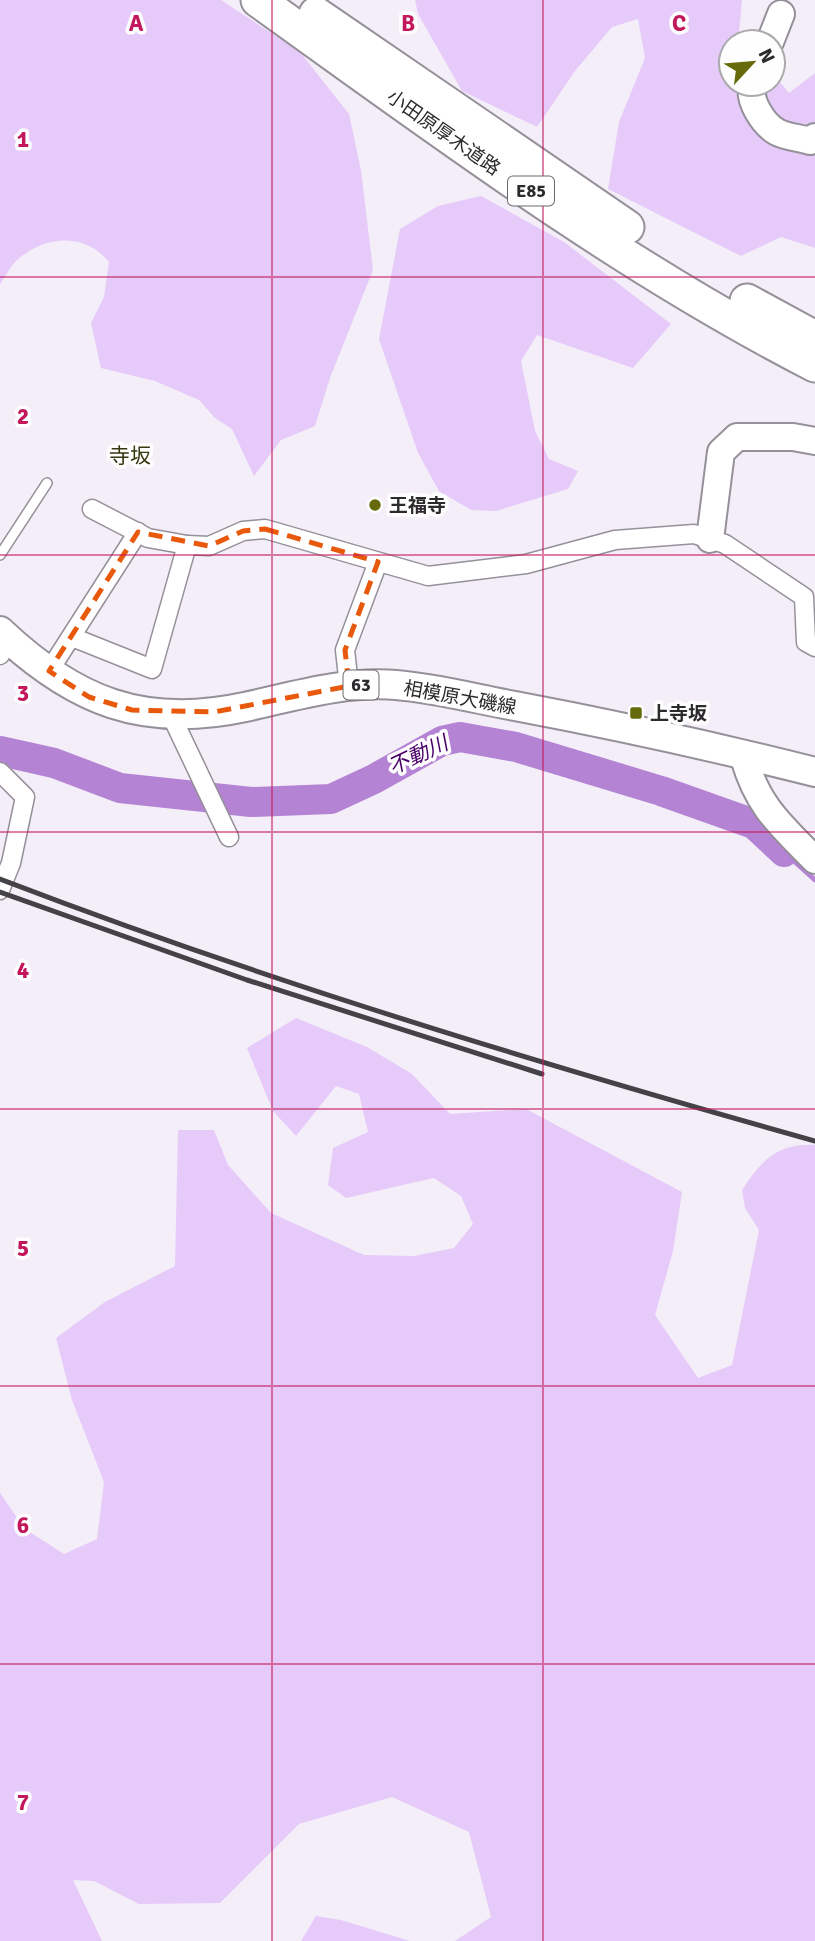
<svg xmlns="http://www.w3.org/2000/svg" width="815" height="1941" font-family="Signika,'Noto Sans JP',sans-serif">
<style>
.green{fill:#e6caf9}
.lines{fill:none;stroke-linecap:round;stroke-linejoin:round}
.stream{stroke:#b483d4;stroke-width:5}
.river{stroke:#b483d4;stroke-width:30}
.lane-casing{stroke:#959099;stroke-width:12}
.street-casing{stroke:#959099;stroke-width:21}
.secondary-casing{stroke:#959099;stroke-width:30}
.primary-casing{stroke:#959099;stroke-width:32}
.highway-casing{stroke:#959099;stroke-width:37}
.lane{stroke:#fff;stroke-width:9}
.street{stroke:#fff;stroke-width:18}
.secondary{stroke:#fff;stroke-width:26}
.primary{stroke:#fff;stroke-width:28}
.highway{stroke:#fff;stroke-width:33}
.rail{stroke:#454247;stroke-width:5}
.marked{fill:none;stroke:#e8590c;stroke-width:5;stroke-dasharray:14 9;stroke-linejoin:round}
.grid{fill:none;stroke:#c2185b;stroke-width:2;stroke-opacity:0.55}
.poi-dot{fill:#666a0a;stroke:#fefefe;stroke-width:2.5}
.labels{text-anchor:middle;stroke-width:7;stroke-linejoin:round;paint-order:stroke}
.shield{fill:#fefefe;stroke:#6c6a6c;stroke-width:2}
.shield-label{font-size:18px;font-weight:bold;fill:#2d2a2e}
.street-label{font-size:19px;fill:#2d2a2e;stroke:#fefefe}
.poi-label{font-size:19px;font-weight:bold;fill:#2d2a2e;stroke:#fefefe;text-anchor:start}
.neighbourhood-label{font-size:21px;fill:#35370e;stroke:#fefefe}
.water-label{font-size:21px;font-style:italic;fill:#490068;stroke:#fefefe}
.grid-label{font-size:23px;text-anchor:middle;font-weight:bold;fill:#c2185b;stroke:#fefefe;stroke-width:7;stroke-linejoin:round;paint-order:stroke}
</style>
<rect width="100%" height="100%" fill="#f4eef9"/>
<!-- green -->
<g class="green">
<path d="M0,0h221l79,52 49,62 12,56 12,100 -43,108 -15,48 -34,14 -27,36 -22,-47 -17,-11 -16,-18 -44,-19 -54,-13 -10,-45 13,-26 5,-35c-24,-30 -65,-27 -93,-1 -6,6 -11,16 -16,23z"/>
<polygon points="415,0 742,0 739,34 746,42 731,42 731,84 773,84 773,74 789,93 815,73 815,248 781,237 741,256 608,189 619,122 645,58 638,19 612,27 575,71 537,127 462,91 418,14"/>
<polygon points="481,196 564,242 671,324 633,368 537,335 521,361 535,431 549,459 578,471 568,489 496,511 471,510 439,491 418,453 379,339 400,229 438,206"/>
<path d="M296,1018l71,29 45,27 38,40 76,-5 156,83 -9,59 -18,64 43,63 34,-13 27,-135 -14,-22 -3,-18c19,-29 35,-47 73,-45v796h-360l36,-24 -22,-85 -77,-35 -93,27 -79,79 -81,1 -45,-23 -21,-1 29,61h-102v-448l25,36 39,25 33,-15 7,-57 -32,-82 -16,-62 49,-36 70,-36 3,-136h36l14,35 43,48 93,42 50,1 40,-8 19,-24 -12,-28 -27,-18 -88,20 -18,-13 5,-37 35,-16 -9,-38 -23,-8 -40,50 -23,-25 -26,-63z"/>
<polygon points="316,1916 341,1920 410,1941 301,1941"/>
</g>
<g class="lines">
<!-- stream -->
<polyline class="stream" points="784,852 815,880"/>
<!-- river -->
<polyline class="river" points="0,751 54,763 120,788 251,802 331,799 374,779 442,741 460,737 516,747 661,791 754,824 784,852"/>
<!-- lane casing -->
<g class="lane-casing">
<polyline id="lane" points="0,555 47,483"/>
</g>
<!-- street casing -->
<g class="street-casing">
<g id="street">
<polyline points="92,509 148,538 187,545 209,546 243,531 265,529 428,576 526,564 615,540 694,534 725,544 804,597 806,642 815,647"/>
<polyline points="72,637 152,669 187,545"/>
<polyline points="0,655 9,639"/>
<polyline points="49,671 138,532"/>
<polyline points="349,686 345,650 378,562"/>
<polyline points="171,715 229,837"/>
<polyline points="0,772 25,797 11,863 0,890"/>
</g>
</g>
<!-- secondary casing -->
<g class="secondary-casing">
<g id="secondary">
<polyline points="770,42 781,14"/>
<path d="M753,84c-6,15 10,40 24,48 9,5 24,6 33,9l5,-4"/>
<polyline points="710,539 721,452 737,437 793,437 815,441"/>
<path d="M743,754c13,50 36,70 72,106"/>
</g>
</g>
<!-- primary casing -->
<g class="primary-casing">
<path id="primary" d="M0,631c74,70 143,98 245,76 50,-11 99,-26 151,-22 39,3 80,14 119,21 101,19 201,41 300,66"/>
</g>
<!-- highway casing -->
<g class="highway-casing">
<g id="highway">
<path d="M258,0c180,129 360,264 557,365"/>
<polyline points="316,14 627,227"/>
<polyline points="747,301 815,338"/>
</g>
</g>
<!-- lane -->
<use href="#lane" class="lane"/>
<!-- street -->
<use href="#street" class="street"/>
<!-- secondary -->
<use href="#secondary" class="secondary"/>
<!-- primary -->
<use href="#primary" class="primary"/>
<!-- highway -->
<use href="#highway" class="highway"/>
<!-- rail -->
<g class="rail">
<path d="M0,879c266,102 540,185 815,262"/>
<polyline points="0,892 247,980 542,1074"/>
</g>
</g>
<!-- marked area -->
<path class="marked" d="M265,529l113,33 -33,88 4,36 -135,26 -82,-2 -43,-13 -40,-26 89,-139 71,14 34,-15z"/>
<!-- grid -->
<path class="grid" d="M272,0v1941M543,0v1941M0,277h815M0,555h815M0,832h815M0,1109h815M0,1386h815M0,1664h815"/>
<!-- markers -->
<g class="poi-dot">
<circle cx="375" cy="505" r="7"/>
<rect x="629" y="706" width="14" height="14" rx="3.5"/>
</g>
<g class="labels">
<!-- shield labels -->
<g class="shield">
<rect x="508" y="176.5" width="46" height="29" rx="5"/>
<rect x="343.5" y="670.5" width="35" height="29" rx="5"/>
</g>
<g class="shield-label">
<text x="531" y="197">E85</text>
<text x="361" y="691">63</text>
</g>
<!-- street labels -->
<g class="street-label">
<text transform="translate(444 132) rotate(35)" y="7">小田原厚木道路</text>
<text transform="translate(460 697) rotate(10)" y="7">相模原大磯線</text>
</g>
<!-- poi labels -->
<g class="poi-label">
<text x="389" y="512">王福寺</text>
<text x="650" y="720">上寺坂</text>
</g>
<!-- neighbourhood labels -->
<g class="neighbourhood-label">
<text x="130" y="463">寺坂</text>
</g>
<!-- water labels -->
<g class="water-label">
<text transform="translate(418 755) rotate(-25)" y="7">不動川</text>
</g>
</g>
<g class="grid-label">
<text x="136" y="31">A</text>
<text x="408" y="31">B</text>
<text x="679" y="31">C</text>
<text x="23" y="147">1</text>
<text x="23" y="424">2</text>
<text x="23" y="701">3</text>
<text x="23" y="978">4</text>
<text x="23" y="1256">5</text>
<text x="23" y="1533">6</text>
<text x="23" y="1810">7</text>
</g>
<!-- north arrow -->
<g transform="translate(752 63) rotate(64)"><circle r="33" fill="#fefefe" stroke="#aaa9ab" stroke-width="2"/>
<path d="M0-5L12 26L0 18L-12 26Z" fill="#666a0a"/>
<text y="-10" font-size="19" font-weight="bold" text-anchor="middle" fill="#2d2a2e">N</text>
</g>
</svg>
